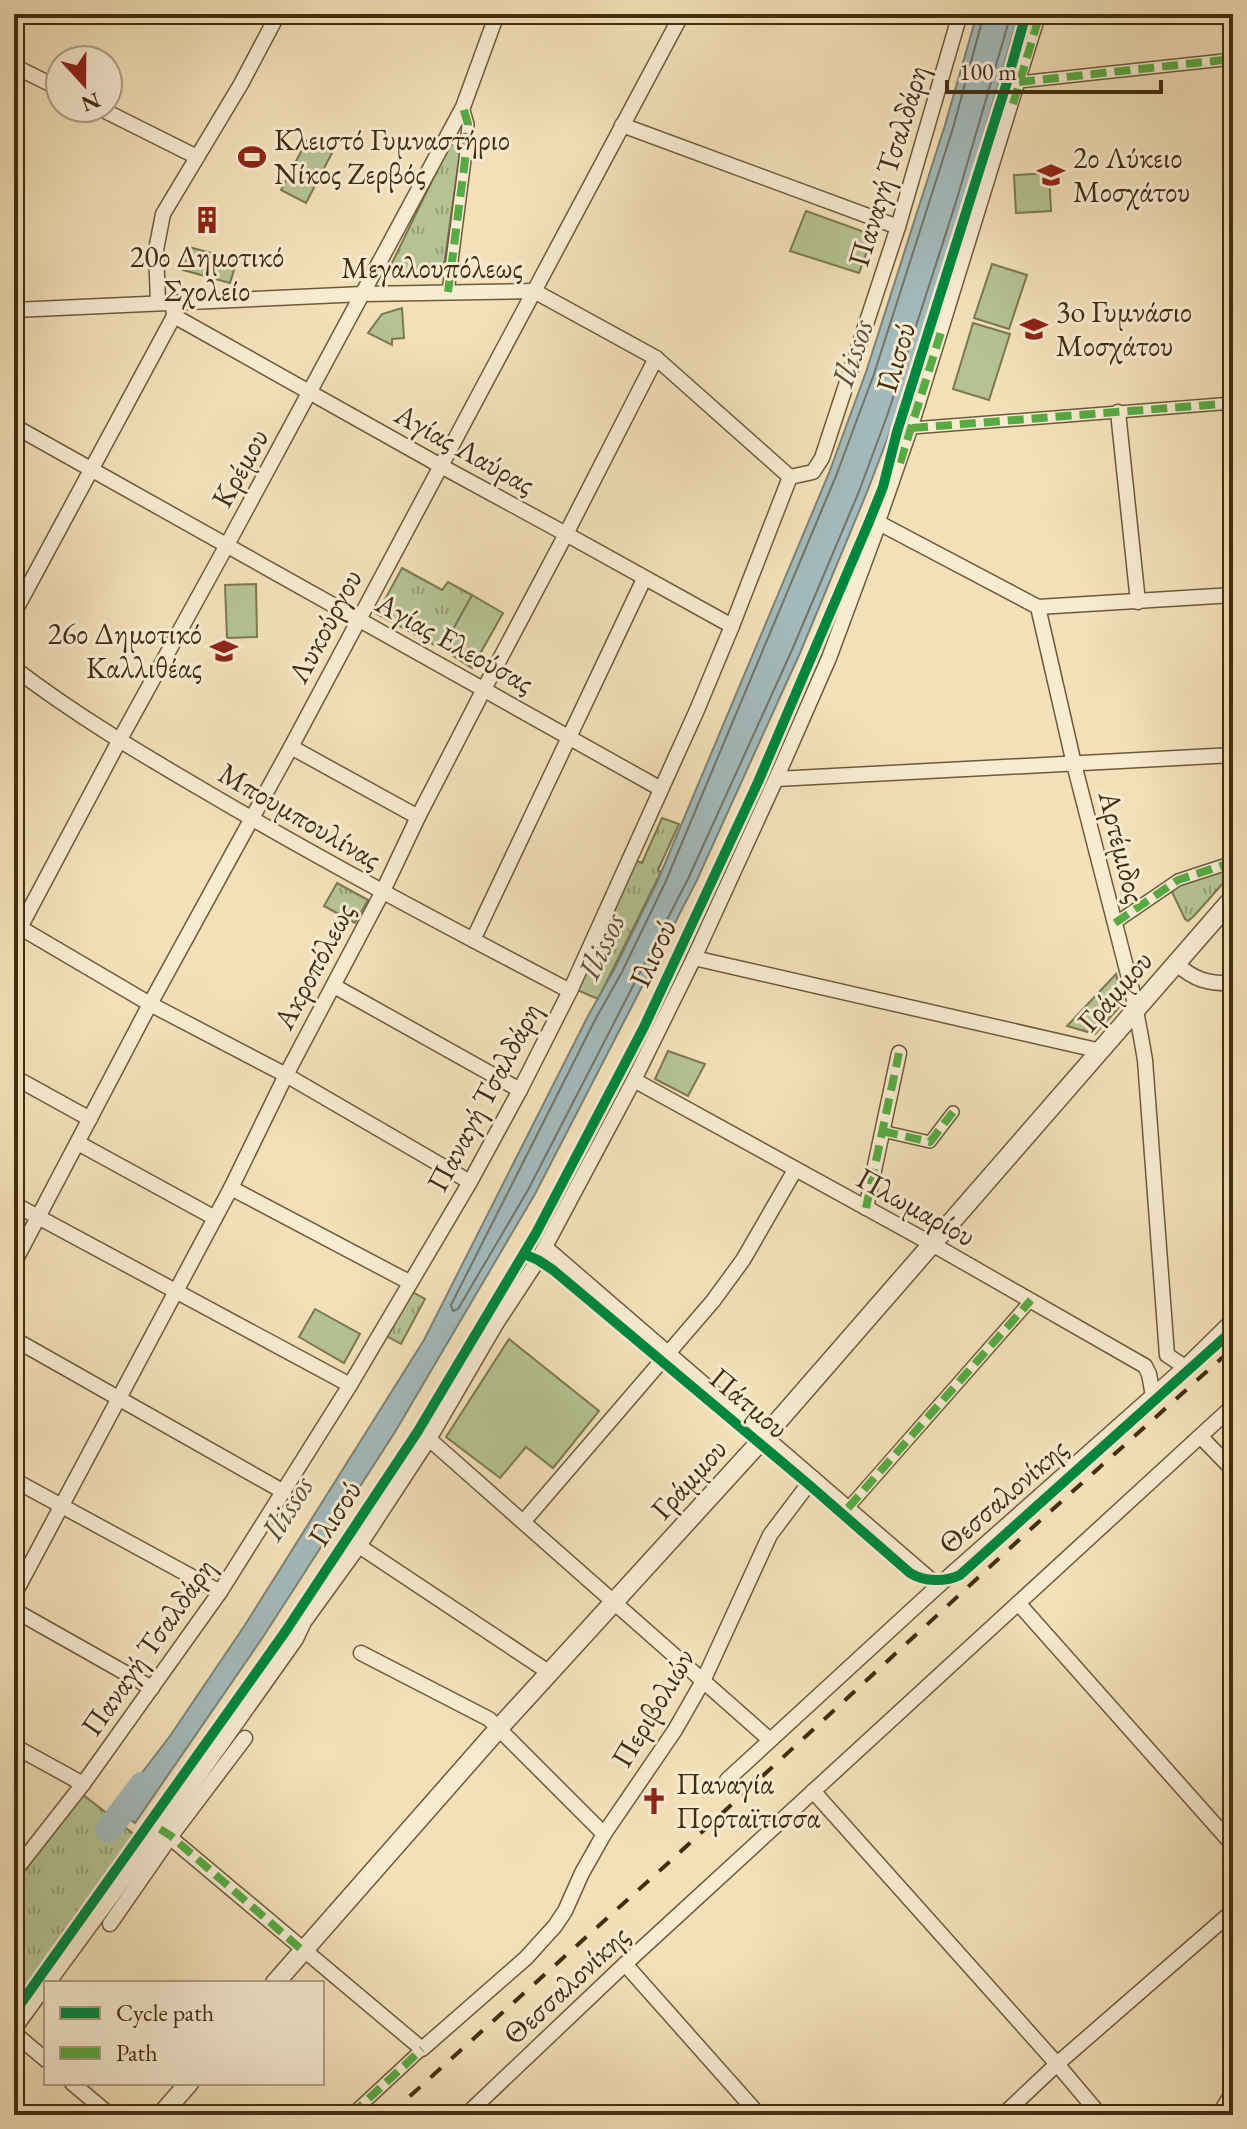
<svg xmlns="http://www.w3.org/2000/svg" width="1247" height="2129" font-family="'EB Garamond',serif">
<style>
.green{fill:#b5c394;stroke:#7c7852;stroke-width:2}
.park{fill:url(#park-tufts);stroke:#7c7852;stroke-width:2}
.water{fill:#a2babb;stroke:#7c8277;stroke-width:2}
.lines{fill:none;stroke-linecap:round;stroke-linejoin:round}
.shore{stroke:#727466;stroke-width:2}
.river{stroke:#a2babb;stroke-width:26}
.pedestrian-casing{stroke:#6e5a3b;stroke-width:14}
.minor-casing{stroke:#6e5a3b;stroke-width:17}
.tertiary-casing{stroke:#6e5a3b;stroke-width:21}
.pedestrian{stroke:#f7ebd2;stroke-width:11}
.minor{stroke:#f7ebd2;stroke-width:14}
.tertiary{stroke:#f7ebd2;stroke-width:18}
.rail{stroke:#422d11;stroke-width:4;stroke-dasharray:14 14;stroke-linecap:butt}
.quiet{stroke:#56ab42;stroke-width:8;stroke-dasharray:16 8;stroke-linecap:butt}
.cycleway-casing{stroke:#f7ebd2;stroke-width:15}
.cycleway{stroke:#00873e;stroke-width:10}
.labels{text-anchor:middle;stroke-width:6;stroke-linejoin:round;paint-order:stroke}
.poi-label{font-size:30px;fill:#422d11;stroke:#f7ebd2;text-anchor:start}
.street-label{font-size:30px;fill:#422d11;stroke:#f7ebd2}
.water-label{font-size:32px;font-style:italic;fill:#5a503c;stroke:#f7ebd2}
</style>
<defs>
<pattern id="park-tufts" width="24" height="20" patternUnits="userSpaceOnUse" patternTransform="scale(2)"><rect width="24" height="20" fill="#b5c394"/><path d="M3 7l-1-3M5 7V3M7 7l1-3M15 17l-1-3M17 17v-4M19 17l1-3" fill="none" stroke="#959f77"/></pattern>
</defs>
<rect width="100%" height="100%" fill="#f3e0b9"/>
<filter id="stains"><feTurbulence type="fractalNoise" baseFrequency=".0025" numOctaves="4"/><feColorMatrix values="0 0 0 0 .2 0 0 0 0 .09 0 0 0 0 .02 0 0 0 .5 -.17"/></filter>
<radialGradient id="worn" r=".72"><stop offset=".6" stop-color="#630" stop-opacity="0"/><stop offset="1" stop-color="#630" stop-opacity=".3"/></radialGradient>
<!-- green -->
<g class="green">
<polygon points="307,140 332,153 306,203 281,190"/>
<polygon points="1049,173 1051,211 1016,213 1014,175"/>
<polygon points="806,211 873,235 859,273 790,251"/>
<polygon points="189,247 237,260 230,283 183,270"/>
<polygon points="992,264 1027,275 1009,329 974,318"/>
<polygon points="402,308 404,338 392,339 392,345 368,333 382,314"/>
<polygon points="973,323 1010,334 989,400 953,389"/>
<polygon points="256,584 257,637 227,638 225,585"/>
<polygon points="472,595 503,613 472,668 442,649"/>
<polygon points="668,1051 705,1064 688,1096 655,1079"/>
<polygon points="315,1309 360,1334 344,1363 299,1337"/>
<polygon points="509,1339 599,1411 553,1468 526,1447 500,1478 446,1437"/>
</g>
<!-- park -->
<g class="park">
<polygon points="457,138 461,145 443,273 398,275 390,272 390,267 451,142"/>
<polygon points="402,568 442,590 448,582 472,595 442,649 377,614"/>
<polygon points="662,818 679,824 658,870 661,872 598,999 577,990 634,860 642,863"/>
<path d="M1233,867v5l-39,44 -6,5 -3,-2 -13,-27c14,-16 41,-19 61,-25z"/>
<polygon points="337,883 368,900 355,923 324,906"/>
<polygon points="1116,974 1123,1003 1095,1034 1067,1026"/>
<polygon points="409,1290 425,1299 401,1344 383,1334"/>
<polygon points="82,1794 140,1839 14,2005 14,1882"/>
</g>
<!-- water -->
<polygon class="water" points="977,14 1019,14 963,204 895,419 865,497 800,653 696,882 535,1194 395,1432 263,1637 135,1823 115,1808 170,1736 245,1625 424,1340 588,1016 615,968 658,880 829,473 866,372 945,125"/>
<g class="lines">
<!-- shore -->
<polyline class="shore" points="984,14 953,128 874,374 836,476 665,883 622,972 595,1020 451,1305 453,1311 458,1309 528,1190 688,879 792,650 858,494 887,416 956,202 1011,14"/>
<!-- river -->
<polyline class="river" points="108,1830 142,1785"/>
<!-- pedestrian casing -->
<g class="pedestrian-casing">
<g id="pedestrian">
<polyline points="1019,82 1233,59"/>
<polyline points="448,292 465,160 468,124 463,107"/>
<polyline points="912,428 1233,403"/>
<polyline points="879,523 912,428 1040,14"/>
<polyline points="1115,923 1178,880 1233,862"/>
<polyline points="882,1131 930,1142 953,1112"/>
<polyline points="848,1508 1031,1300"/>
<polyline points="351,2115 422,2049"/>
</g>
</g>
<!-- minor casing -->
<g class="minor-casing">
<g id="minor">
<polyline points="14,66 60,89"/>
<polyline points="99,108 197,157"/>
<polyline points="622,125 898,227"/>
<polyline points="158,302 156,250 163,214 241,84 278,14"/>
<polyline points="14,310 363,294 534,291 656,358 790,477"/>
<polyline points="174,316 441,466 566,534 732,626"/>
<polyline points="1118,412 1138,602"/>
<polyline points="14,426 661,789"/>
<polyline points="790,477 813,472 822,458 898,227 960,14"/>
<polyline points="1038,607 1233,595"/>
<polyline points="14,613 174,316 173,306"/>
<path d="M14,668c60,46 124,84 189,122 120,71 243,136 367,201"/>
<polyline points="291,747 418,817"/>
<polyline points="776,779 1233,755"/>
<polyline points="14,924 150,1004 286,1075 470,1182"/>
<polyline points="14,939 119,741 227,545 463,107 497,14"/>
<polyline points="473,940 644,579"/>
<polyline points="694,958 1101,1051"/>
<path d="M1177,964c17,16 32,20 56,19"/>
<polyline points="334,986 520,1090"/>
<polyline points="14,1077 90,1119"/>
<polyline points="634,1080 932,1244 1145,1366 1149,1374 1153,1396"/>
<polyline points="78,1143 215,1218"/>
<polyline points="231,1188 409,1282"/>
<polyline points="14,1204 350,1385"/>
<polyline points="866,1208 899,1053"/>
<polyline points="545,1247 938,1586"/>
<polyline points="14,1263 150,1004 291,747 682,14"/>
<polyline points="14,1339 284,1492"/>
<polyline points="1201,1437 1233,1470"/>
<polyline points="429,1439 770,1740"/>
<polyline points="14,1480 220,1592"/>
<polyline points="524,1521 713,1301 743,1260 795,1170"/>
<polyline points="359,1546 550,1673"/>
<polyline points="14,1595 231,1188 286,1075 382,893 418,817 484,689 566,534 656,358"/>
<polyline points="1018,1603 1233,1845"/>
<polyline points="14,1610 152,1688"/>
<polyline points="361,1653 489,1719 604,1834"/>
<polyline points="14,1746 83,1784"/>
<polyline points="727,1780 938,1586 1185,1367 1233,1320"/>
<polyline points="813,1791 1057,2064 1100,2115"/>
<polyline points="160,1829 422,2049 526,1958 555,1926 565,1911 582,1873 604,1834 675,1730 703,1681 770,1535 813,1478"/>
<polyline points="14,1872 83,1784 220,1592 350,1385 470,1182 520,1090 570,991 697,710 732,626 790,477"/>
<polyline points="110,1924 171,1836 245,1738"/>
<polyline points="625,1964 759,2115"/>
<polyline points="48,1983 169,1818 296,1639 304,1622 359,1546 429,1439 496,1324 538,1260 634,1080 694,958 776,779 829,658 879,523 1038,607 1074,764 1132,990 1141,1037 1145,1060 1167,1355 1185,1367"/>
<polyline points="14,2029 46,1985"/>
<polyline points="14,2033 46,2060"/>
<polyline points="72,2083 110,2115"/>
<polyline points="466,2115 625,1964 1233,1406"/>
<polyline points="1003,2115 1057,2064 1233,1911"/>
<polyline points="1219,2115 1233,2092"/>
</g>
</g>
<!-- tertiary casing -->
<g class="tertiary-casing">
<g id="tertiary">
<polyline points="275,1983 499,1728 759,1443 1233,898"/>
<polyline points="161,2115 189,2083"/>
</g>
</g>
<!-- pedestrian -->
<use href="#pedestrian" class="pedestrian"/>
<!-- minor -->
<use href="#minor" class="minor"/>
<!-- tertiary -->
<use href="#tertiary" class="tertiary"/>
<!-- rail -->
<polyline class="rail" points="389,2115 666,1865 1033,1527 1233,1348"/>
<!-- quiet -->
<g class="quiet">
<polyline points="266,14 276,17"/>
<polyline points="1019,82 1233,59"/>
<polyline points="1013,104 1040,14"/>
<polyline points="448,292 465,160 468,124 463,107"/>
<polyline points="912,428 1233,403"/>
<polyline points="900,463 942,329"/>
<polyline points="1115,923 1178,880 1233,862"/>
<polyline points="882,1131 930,1142 953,1112"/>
<polyline points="866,1208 899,1053"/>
<polyline points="848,1508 1031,1300"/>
<polyline points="160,1829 171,1836 303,1951"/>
<polyline points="351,2115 422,2049"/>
</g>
<!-- cycleway casing -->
<g class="cycleway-casing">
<g id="cycleway">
<path d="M524,1254l14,6 15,10 255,214 102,89c14,9 36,9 50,2l273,-245"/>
<polyline points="14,2013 285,1632 418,1431 536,1233 644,1027 758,782 869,522 883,487 897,432 1007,82 1026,14"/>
</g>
</g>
<!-- cycleway -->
<use href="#cycleway" class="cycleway"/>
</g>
<!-- icons -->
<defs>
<g id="stadium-bare" transform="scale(2.16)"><path d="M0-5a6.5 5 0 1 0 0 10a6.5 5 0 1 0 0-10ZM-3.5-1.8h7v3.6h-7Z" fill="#8f2418" stroke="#f7ebd2" stroke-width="2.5" paint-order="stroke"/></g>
<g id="school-bare" transform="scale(2.16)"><path d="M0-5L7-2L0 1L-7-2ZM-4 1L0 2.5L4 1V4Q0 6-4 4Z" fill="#8f2418" stroke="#f7ebd2" stroke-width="2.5" paint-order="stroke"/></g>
<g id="building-bare" transform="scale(2.16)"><path d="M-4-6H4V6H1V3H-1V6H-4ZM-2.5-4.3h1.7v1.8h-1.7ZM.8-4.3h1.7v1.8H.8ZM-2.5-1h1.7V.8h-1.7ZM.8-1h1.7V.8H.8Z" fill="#8f2418" stroke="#f7ebd2" stroke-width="2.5" paint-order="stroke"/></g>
<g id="church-bare" transform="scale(2.16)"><path d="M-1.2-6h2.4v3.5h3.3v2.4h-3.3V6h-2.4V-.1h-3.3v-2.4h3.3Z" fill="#8f2418" stroke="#f7ebd2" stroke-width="2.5" paint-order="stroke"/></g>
</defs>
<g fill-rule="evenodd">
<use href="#stadium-bare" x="252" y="157"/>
<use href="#school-bare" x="1051" y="175"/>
<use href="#building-bare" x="207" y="220"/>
<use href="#school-bare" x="1034" y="329"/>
<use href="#school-bare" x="224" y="651"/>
<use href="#church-bare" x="654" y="1801"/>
</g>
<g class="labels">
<!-- poi labels -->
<g class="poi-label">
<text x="274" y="150">Κλειστό Γυμναστήριο<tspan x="274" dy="34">Νίκος Ζερβός</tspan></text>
<text x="1073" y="168">2ο Λύκειο<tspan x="1073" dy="34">Μοσχάτου</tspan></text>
<text x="207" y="267" text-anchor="middle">20ο Δημοτικό<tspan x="207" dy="34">Σχολείο</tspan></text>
<text x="1056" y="322">3o Γυμνάσιο<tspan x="1056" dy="34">Μοσχάτου</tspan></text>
<text x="202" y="644" text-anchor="end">26ο Δημοτικό<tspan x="202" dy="34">Καλλιθέας</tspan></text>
<text x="676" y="1794">Παναγία<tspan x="676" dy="34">Πορταϊτισσα</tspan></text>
</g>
<!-- street labels -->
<g class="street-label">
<text transform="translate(888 166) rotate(-73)" y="10">Παναγή Τσαλδάρη</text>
<text x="432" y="278">Μεγαλουπόλεως</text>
<text transform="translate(896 357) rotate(-73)" y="10">Ιλισού</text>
<text transform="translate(465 449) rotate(29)" y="10">Αγίας Λαύρας</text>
<text transform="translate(240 468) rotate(-61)" y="10">Κρέμου</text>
<text transform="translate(325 626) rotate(-62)" y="10">Λυκούργου</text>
<text transform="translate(455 643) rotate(29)" y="10">Αγίας Ελεούσας</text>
<text transform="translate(300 816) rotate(30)" y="10">Μπουμπουλίνας</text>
<text transform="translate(1122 847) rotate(76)" y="10">Αρτέμιδος</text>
<text transform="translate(653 953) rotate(-65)" y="10">Ιλισού</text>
<text transform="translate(314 966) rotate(-62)" y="10">Ακροπόλεως</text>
<text transform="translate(1115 991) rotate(-49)" y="10">Γράμμου</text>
<text transform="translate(484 1097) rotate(-62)" y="10">Παναγή Τσαλδάρη</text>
<text transform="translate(916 1207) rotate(29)" y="10">Πλωμαρίου</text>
<text transform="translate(749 1403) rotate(40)" y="10">Πάτμου</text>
<text transform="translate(689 1479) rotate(-48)" y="10">Γράμμου</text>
<text transform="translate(1003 1496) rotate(-41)" y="10">Θεσσαλονίκης</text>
<text transform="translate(335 1513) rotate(-57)" y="10">Ιλισού</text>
<text transform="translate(148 1647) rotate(-55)" y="10">Παναγή Τσαλδάρη</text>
<text transform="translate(653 1708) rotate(-59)" y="10">Περιβολιών</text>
<text transform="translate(566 1985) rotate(-43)" y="10">Θεσσαλονίκης</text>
</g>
<!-- water labels -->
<g class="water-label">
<text transform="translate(852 353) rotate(-71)" y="11">Ilissos</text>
<text transform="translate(601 946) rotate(-65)" y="11">Ilissos</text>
<text transform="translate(287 1508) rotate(-58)" y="11">Ilissos</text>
</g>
</g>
<!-- margin -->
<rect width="1247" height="2129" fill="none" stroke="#f3e0b9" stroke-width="48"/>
<rect x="16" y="16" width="1215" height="2097" fill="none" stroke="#422d11" stroke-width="4"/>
<rect x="24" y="24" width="1199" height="2081" fill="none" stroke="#422d11" stroke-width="2"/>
<!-- legend -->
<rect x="44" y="1981" width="280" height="104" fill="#f7ebd2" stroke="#af9f85" stroke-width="2"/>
<rect x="60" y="2007" width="40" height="12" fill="#00873e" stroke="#af9f85" stroke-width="2"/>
<text x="116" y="2021" font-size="24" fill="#422d11">Cycle path</text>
<rect x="60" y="2047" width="40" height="12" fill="#56ab42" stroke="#af9f85" stroke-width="2"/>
<text x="116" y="2061" font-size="24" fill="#422d11">Path</text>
<!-- north arrow -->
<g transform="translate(84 84) rotate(159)"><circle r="38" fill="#f7ebd2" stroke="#af9f85" stroke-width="2"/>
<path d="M0-6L14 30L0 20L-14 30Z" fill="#8f2418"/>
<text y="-12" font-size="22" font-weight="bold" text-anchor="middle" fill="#422d11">N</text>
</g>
<!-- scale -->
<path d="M947 80v12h214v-12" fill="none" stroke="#422d11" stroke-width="4"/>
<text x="959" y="80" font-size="24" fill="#422d11" stroke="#f7ebd2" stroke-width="6" paint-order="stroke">100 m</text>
<rect width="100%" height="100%" filter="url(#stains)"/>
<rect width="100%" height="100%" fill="url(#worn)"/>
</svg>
